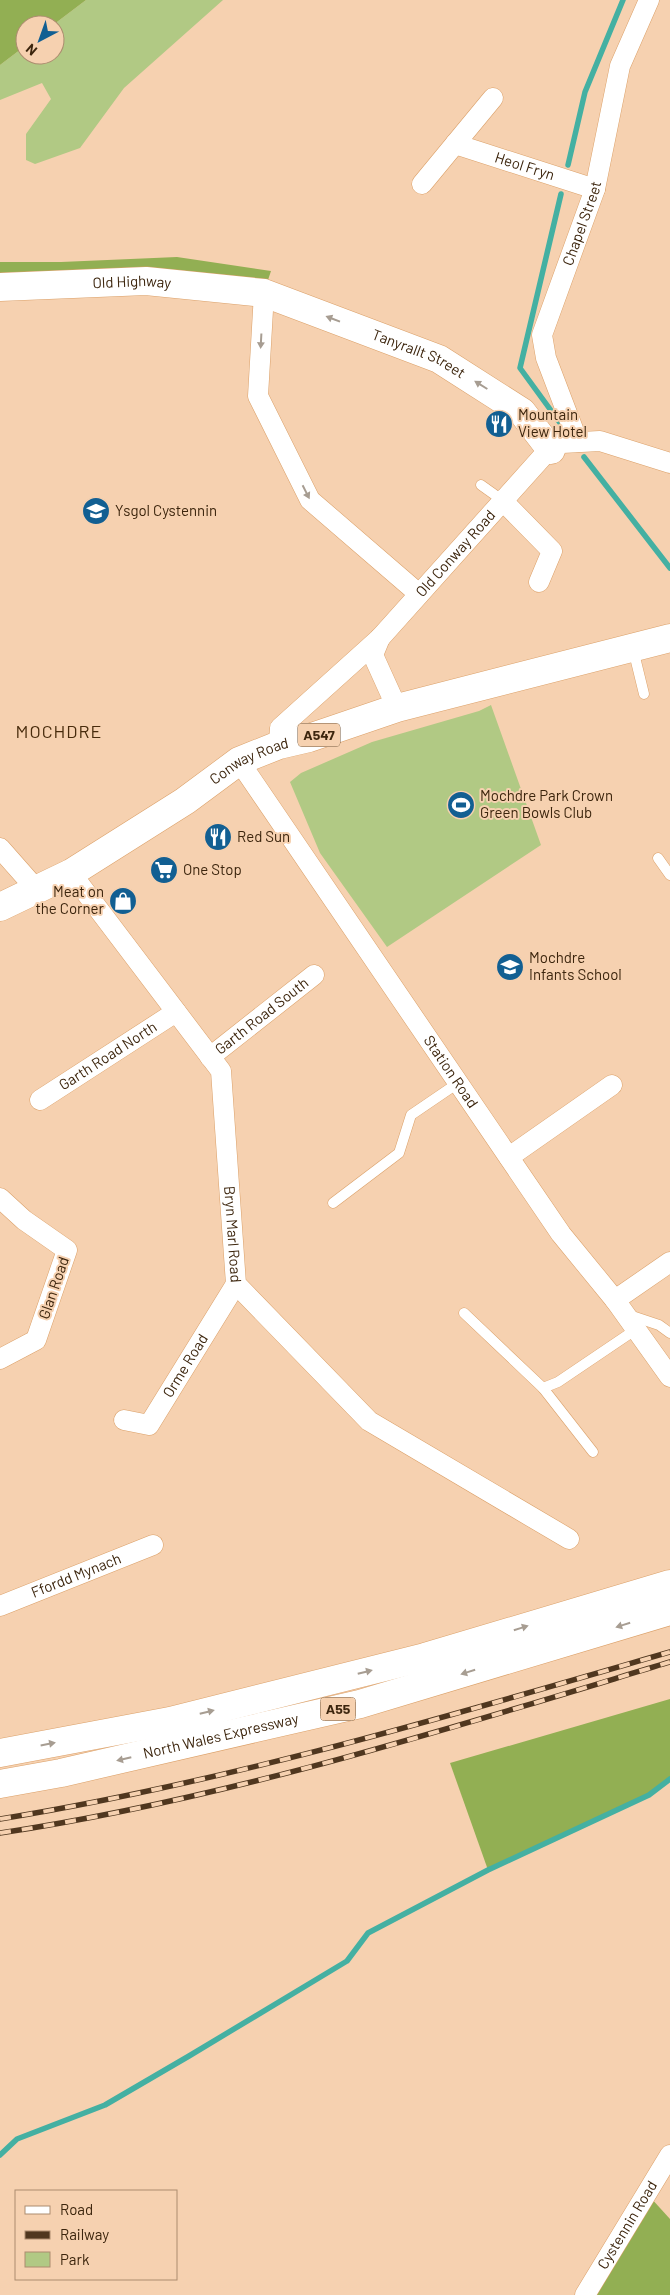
<svg xmlns="http://www.w3.org/2000/svg" width="670" height="2295" font-family="Barlow,sans-serif">
<style>
.green{fill:#b1c984}
.forest{fill:#92af53}
.lines{fill:none;stroke-linecap:round;stroke-linejoin:round}
.stream{stroke:#44b0a2;stroke-width:5.5}
.lane-casing{stroke:#dba068;stroke-width:11}
.street-casing{stroke:#dba068;stroke-width:21}
.secondary-casing{stroke:#dba068;stroke-width:29}
.primary-casing{stroke:#dba068;stroke-width:29}
.highway-casing{stroke:#dba068;stroke-width:29}
.lane{stroke:#fff;stroke-width:10}
.street{stroke:#fff;stroke-width:20}
.secondary{stroke:#fff;stroke-width:28}
.primary{stroke:#fff;stroke-width:28}
.highway{stroke:#fff;stroke-width:28}
.rail-casing{stroke:#50371f;stroke-width:5.5}
.rail{stroke:#f6d1b0;stroke-width:4;stroke-dasharray:11;stroke-linecap:butt}
.oneway{fill:#a79d92}
.labels{text-anchor:middle;stroke-width:4;stroke-linejoin:round;paint-order:stroke}
.shield{fill:#f6d1b0;stroke:#74593e;stroke-width:1}
.shield-label{font-size:14px;font-weight:bold;fill:#3c250d}
.street-label{font-size:15px;fill:#3c250d;stroke:#f6d1b0}
.poi-label{font-size:15px;fill:#3c250d;stroke:#f6d1b0;text-anchor:start}
.quarter-label{font-size:18px;letter-spacing:1px;fill:#482b0c;stroke:#f6d1b0}
</style>
<rect width="100%" height="100%" fill="#f6d1b0"/>
<!-- green -->
<g class="green">
<polygon points="86,0 223,0 124,88 80,148 35,164 26,160 26,134 51,99 42,83 0,100 0,65 25,46 25,55 55,55 55,25 53,25"/>
<polygon points="491,705 541,845 387,947 320,853 290,782 301,773 372,742 479,711"/>
</g>
<!-- forest -->
<g class="forest">
<polygon points="0,0 86,0 53,25 25,25 25,46 0,65"/>
<polygon points="177,257 271,271 266,286 0,280 0,262 61,262"/>
<polygon points="670,1699 670,1779 649,1795 488,1870 450,1763"/>
<polygon points="650,2197 670,2219 670,2295 592,2295"/>
</g>
<g class="lines">
<!-- stream -->
<g class="stream">
<polyline points="568,165 585,92 623,0"/>
<polyline points="561,194 520,368 563,427"/>
<polyline points="584,457 670,568"/>
<polyline points="0,2155 17,2139 105,2105 189,2056 347,1961 368,1933 488,1870 649,1795 670,1779"/>
</g>
<!-- lane casing -->
<g class="lane-casing">
<g id="lane">
<polyline points="481,485 502,500"/>
<polyline points="633,649 644,694"/>
<polyline points="658,858 670,875"/>
<polyline points="333,1203 399,1153 411,1115 458,1083"/>
<polyline points="464,1313 543,1388 558,1382 635,1330"/>
<polyline points="629,1315 659,1325 670,1333"/>
<polyline points="543,1388 593,1452"/>
</g>
</g>
<!-- street casing -->
<g class="street-casing">
<g id="street">
<polyline points="455,144 493,98"/>
<path id="s1" d="M422,184l33,-40 140,45"/>
<polyline points="264,293 258,396 310,500 419,594"/>
<path id="s2" d="M578,442l-32,-84 -4,-23 53,-146 25,-123 29,-66"/>
<polyline points="502,500 552,551 539,582"/>
<polyline points="380,638 373,655 397,708"/>
<path id="s3" d="M279,745l1,-17 100,-90 164,-183 18,-12 38,-2 70,22"/>
<path id="s4" d="M239,761l322,473 54,66 55,77"/>
<polyline points="0,848 37,890"/>
<path id="s5" d="M71,873l150,198 15,213 133,137 200,118"/>
<path id="s6" d="M210,1057l104,-82"/>
<path id="s7" d="M40,1100l136,-88"/>
<polyline points="509,1157 612,1085"/>
<polyline points="0,1198 24,1220 67,1250 36,1340 0,1359"/>
<polyline points="615,1300 670,1262"/>
<path id="s8" d="M124,1420l25,5 87,-141"/>
<path id="s9" d="M0,1606l153,-61"/>
<path id="s10" d="M585,2295l85,-140"/>
</g>
</g>
<!-- secondary casing -->
<g class="secondary-casing">
<g id="secondary">
<path id="s11" d="M0,287l146,-6 118,12 175,66 83,53 29,38"/>
</g>
</g>
<!-- primary casing -->
<g class="primary-casing">
<g id="primary">
<path id="s12" d="M0,907l71,-34 114,-72 54,-40 40,-16 30,-7 88,-30 273,-70"/>
</g>
</g>
<!-- highway casing -->
<g class="highway-casing">
<g id="highway">
<polyline points="0,1753 170,1721 425,1657 670,1584"/>
<path id="s13" d="M0,1784l61,-11 299,-69 310,-93"/>
</g>
</g>
<!-- lane -->
<use href="#lane" class="lane"/>
<!-- street -->
<use href="#street" class="street"/>
<!-- secondary -->
<use href="#secondary" class="secondary"/>
<!-- primary -->
<use href="#primary" class="primary"/>
<!-- highway -->
<use href="#highway" class="highway"/>
<!-- rail casing -->
<g class="rail-casing">
<g id="rail">
<path d="M0,1819c228,-37 449,-103 670,-167"/>
<path d="M0,1833c227,-34 451,-105 670,-171"/>
</g>
</g>
<!-- rail -->
<use href="#rail" class="rail"/>
</g>
<!-- one-way arrows -->
<defs><path id="oneway-solid" d="M-6-.8H1V-3.2L6.5 0L1 3.2V.8H-6Z" transform="scale(1.25)"/></defs>
<g class="oneway">
<use href="#oneway-solid" transform="translate(333 319) rotate(-159)"/>
<use href="#oneway-solid" transform="translate(261 341) rotate(93)"/>
<use href="#oneway-solid" transform="translate(481 385) rotate(-148)"/>
<use href="#oneway-solid" transform="translate(306 492) rotate(63)"/>
<use href="#oneway-solid" transform="translate(623 1625) rotate(163)"/>
<use href="#oneway-solid" transform="translate(521 1628) rotate(-17)"/>
<use href="#oneway-solid" transform="translate(365 1672) rotate(-14)"/>
<use href="#oneway-solid" transform="translate(468 1672) rotate(163)"/>
<use href="#oneway-solid" transform="translate(207 1712) rotate(-14)"/>
<use href="#oneway-solid" transform="translate(48 1744) rotate(-11)"/>
<use href="#oneway-solid" transform="translate(124 1759) rotate(167)"/>
</g>
<!-- icons -->
<defs>
<g id="restaurant-disc" transform="scale(1.4375)"><circle r="9.5" fill="#125f92" stroke="#f6d1b0"/><path d="M-5-6h1v4h1v-4h1v4h1v-4h1v5L-1.5 .5V6h-2V.5L-5-1ZM5-6V6H3V1.5H1.5Q1.5-4 5-6Z" fill="#fff"/></g>
<g id="school-disc" transform="scale(1.4375)"><circle r="9.5" fill="#125f92" stroke="#f6d1b0"/><path d="M0-5L7-2L0 1L-7-2ZM-4 1L0 2.5L4 1V4Q0 6-4 4Z" fill="#fff"/></g>
<g id="stadium-disc" transform="scale(1.4375)"><circle r="9.5" fill="#125f92" stroke="#f6d1b0"/><path d="M0-5a6.5 5 0 1 0 0 10a6.5 5 0 1 0 0-10ZM-3.5-1.8h7v3.6h-7Z" fill="#fff"/></g>
<g id="supermarket-disc" transform="scale(1.4375)"><circle r="9.5" fill="#125f92" stroke="#f6d1b0"/><path d="M-6-5.5h2.5l.6 2H6L4.5 2H-2.5L-4.4-4H-6ZM-1.5 3.2a1.3 1.3 0 1 0 .1 0ZM3 3.2a1.3 1.3 0 1 0 .1 0Z" fill="#fff"/></g>
<g id="shop-disc" transform="scale(1.4375)"><circle r="9.5" fill="#125f92" stroke="#f6d1b0"/><path d="M-5-2.5h2.3a2.7 3.5 0 0 1 5.4 0H5L5.5 6h-11ZM-1.5-2.5h3a1.5 2.3 0 0 0-3 0Z" fill="#fff"/></g>
</defs>
<g fill-rule="evenodd">
<use href="#restaurant-disc" x="499" y="424"/>
<use href="#school-disc" x="96" y="511"/>
<use href="#stadium-disc" x="461" y="805"/>
<use href="#restaurant-disc" x="218" y="837"/>
<use href="#supermarket-disc" x="164" y="870"/>
<use href="#shop-disc" x="123" y="901"/>
<use href="#school-disc" x="510" y="967"/>
</g>
<g class="labels">
<!-- shield labels -->
<g class="shield">
<rect x="298" y="723.5" width="42" height="23" rx="4"/>
<rect x="320.5" y="1697.5" width="35" height="23" rx="4"/>
</g>
<g class="shield-label">
<text x="319" y="740">A547</text>
<text x="338" y="1714">A55</text>
</g>
<!-- street labels -->
<g class="street-label">
<text dy="5" stroke="none"><textPath href="#s1" startOffset="125">Heol Fryn</textPath></text>
<text dy="5" stroke="none"><textPath href="#s2" startOffset="232">Chapel Street</textPath></text>
<text dy="5" stroke="none"><textPath href="#s11" startOffset="132">Old Highway</textPath></text>
<text dy="5" stroke="none"><textPath href="#s11" startOffset="431">Tanyrallt Street</textPath></text>
<text dy="5" stroke="none"><textPath href="#s3" startOffset="265">Old Conway Road</textPath></text>
<text dy="5" stroke="none"><textPath href="#s12" startOffset="290">Conway Road</textPath></text>
<text dy="5" stroke="none"><textPath href="#s6" startOffset="66">Garth Road South</textPath></text>
<text dy="5" stroke="none"><textPath href="#s7" startOffset="81">Garth Road North</textPath></text>
<text dy="5" stroke="none"><textPath href="#s4" startOffset="376">Station Road</textPath></text>
<text dy="5" stroke="none"><textPath href="#s5" startOffset="412">Bryn Marl Road</textPath></text>
<text transform="translate(54 1288) rotate(-71)" y="5">Glan Road</text>
<text dy="5" stroke="none"><textPath href="#s8" startOffset="95">Orme Road</textPath></text>
<text dy="5" stroke="none"><textPath href="#s9" startOffset="82">Ffordd Mynach</textPath></text>
<text dy="5" stroke="none"><textPath href="#s13" startOffset="226">North Wales Expressway</textPath></text>
<text dy="5" stroke="none"><textPath href="#s10" startOffset="82">Cystennin Road</textPath></text>
</g>
<!-- poi labels -->
<g class="poi-label">
<text x="518" y="420">Mountain<tspan x="518" dy="17">View Hotel</tspan></text>
<text x="115" y="516">Ysgol Cystennin</text>
<text x="480" y="801">Mochdre Park Crown<tspan x="480" dy="17">Green Bowls Club</tspan></text>
<text x="237" y="842">Red Sun</text>
<text x="183" y="875">One Stop</text>
<text x="104" y="897" text-anchor="end">Meat on<tspan x="104" dy="17">the Corner</tspan></text>
<text x="529" y="963">Mochdre<tspan x="529" dy="17">Infants School</tspan></text>
</g>
<!-- quarter labels -->
<g class="quarter-label">
<text x="59" y="738">MOCHDRE</text>
</g>
</g>
<!-- legend -->
<rect x="15" y="2190" width="162" height="90" fill="#f6d1b0" stroke="#ac8c6f"/>
<rect x="25" y="2206" width="25" height="8" fill="#ffffff" stroke="#ac8c6f"/>
<text x="60" y="2215" font-size="15" fill="#3c250d">Road</text>
<rect x="25" y="2231" width="25" height="8" fill="#50371f" stroke="#ac8c6f"/>
<text x="60" y="2240" font-size="15" fill="#3c250d">Railway</text>
<rect x="25" y="2252" width="25" height="15" fill="#b1c984" stroke="#ac8c6f"/>
<text x="60" y="2265" font-size="15" fill="#3c250d">Park</text>
<!-- north arrow -->
<g transform="translate(40 40) rotate(221)"><circle r="24" fill="#f6d1b0" stroke="#ac8c6f"/>
<path d="M0-4L9 19L0 12L-9 19Z" fill="#125f92"/>
<text y="-8" font-size="14" font-weight="bold" text-anchor="middle" fill="#3c250d">N</text>
</g>
</svg>
